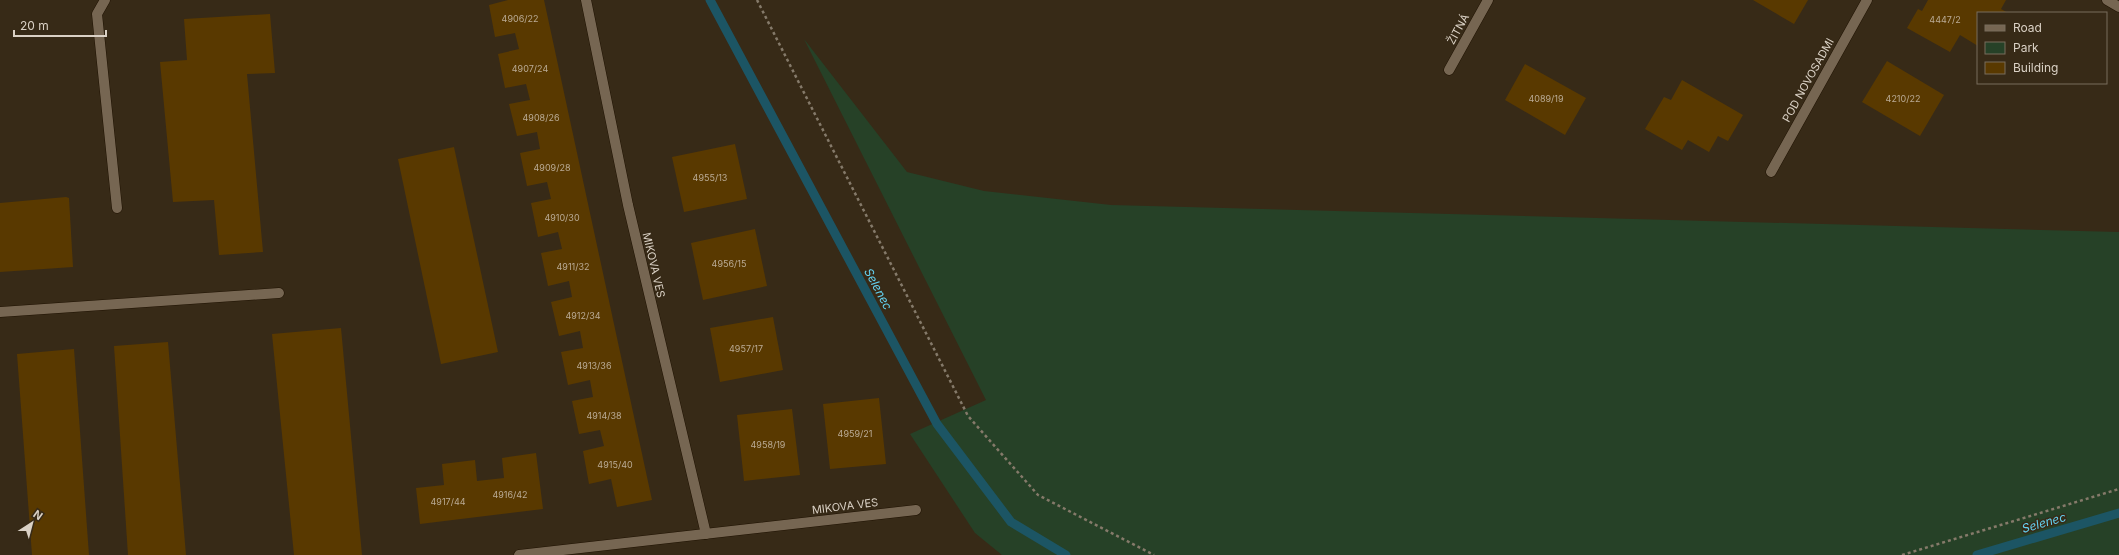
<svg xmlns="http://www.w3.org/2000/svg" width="2119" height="555" font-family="Inter,sans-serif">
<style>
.green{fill:#264127}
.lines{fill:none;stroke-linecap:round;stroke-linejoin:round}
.stream{stroke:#1c5564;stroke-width:9}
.building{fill:#593900}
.lane-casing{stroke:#1f1202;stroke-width:11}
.street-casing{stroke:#1f1202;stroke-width:11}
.path{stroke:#857a6a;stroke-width:2.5;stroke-dasharray:3 3;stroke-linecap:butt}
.lane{stroke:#766652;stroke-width:10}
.street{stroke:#766652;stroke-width:10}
.labels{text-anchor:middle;stroke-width:3;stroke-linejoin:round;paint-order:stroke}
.number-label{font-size:9px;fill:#baab94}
.street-label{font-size:11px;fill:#dad1c5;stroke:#372a17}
.water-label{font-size:12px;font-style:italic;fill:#63d1f0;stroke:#372a17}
</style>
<rect width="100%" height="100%" fill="#372a17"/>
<!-- green -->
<polygon class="green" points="804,39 907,172 984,191 1111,205 2119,232 2119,555 1002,555 975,533 910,434 986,400"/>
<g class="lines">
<!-- stream -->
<g class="stream">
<polyline points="710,0 937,424 1011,522 1066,555"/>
<polyline points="1977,555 2119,513"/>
</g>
</g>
<!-- building -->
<g class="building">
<polygon points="508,0 544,0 652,500 617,507 611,479 589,484 583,451 604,446 600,430 579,434 572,401 593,397 590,380 568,385 561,352 583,348 580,331 559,336 551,302 572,297 569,281 548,286 541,253 562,249 558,232 538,237 531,203 551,199 547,182 527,186 520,153 540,149 537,132 517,136 509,104 530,100 526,84 505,88 498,54 519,49 515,33 495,37 489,5"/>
<polygon points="1753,0 1808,0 1794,24"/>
<polygon points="1928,0 2006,0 2001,9 2008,13 1978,13 1978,46 1960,35 1950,52 1907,28 1918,9 1922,11"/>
<polygon points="270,14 275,73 247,74 263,252 219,255 214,200 173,202 160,62 187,60 184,19"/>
<polygon points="1887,61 1944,95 1920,136 1862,102"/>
<polygon points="1525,64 1586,98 1565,135 1505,100"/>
<polygon points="1682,80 1743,115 1728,141 1718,136 1709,152 1688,140 1682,150 1645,129 1664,97 1671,100"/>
<polygon points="735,144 747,199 684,212 672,157"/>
<polygon points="454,147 498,352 441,364 398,159"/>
<polygon points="66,197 69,198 73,267 0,272 0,203"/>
<polygon points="755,229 767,286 703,300 691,243"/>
<polygon points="773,317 783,370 720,382 710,328"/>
<polygon points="341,328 362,555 294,555 272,334"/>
<polygon points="168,342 186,555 128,555 114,346"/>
<polygon points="74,349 89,555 32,555 17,354"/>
<polygon points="879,398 886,464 830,469 823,404"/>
<polygon points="792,409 800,475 744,481 737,415"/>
<polygon points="536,453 543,509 420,524 416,488 444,485 442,464 475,460 477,481 504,478 502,458"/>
</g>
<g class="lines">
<!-- lane casing -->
<g class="lane-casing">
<polyline id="lane" points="0,312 279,293"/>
</g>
<!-- street casing -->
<g class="street-casing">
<g id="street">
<polyline points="105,0 97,14 117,208"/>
<polyline points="586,0 628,205 706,534"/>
<polyline points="2107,0 2119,7"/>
<polyline points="1449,70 1488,0"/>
<polyline points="1771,172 1867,0"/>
<polyline points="519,555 916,510"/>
</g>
</g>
<!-- path -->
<g class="path">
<polyline points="757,0 968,416 1038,495 1154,555"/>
<polyline points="1902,555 2119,489"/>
</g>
<!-- lane -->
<use href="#lane" class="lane"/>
<!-- street -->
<use href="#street" class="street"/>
</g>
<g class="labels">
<!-- number labels -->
<g class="number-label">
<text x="520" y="22">4906/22</text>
<text x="1945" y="23">4447/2</text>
<text x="530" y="72">4907/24</text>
<text x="1546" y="102">4089/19</text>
<text x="1903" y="102">4210/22</text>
<text x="541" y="121">4908/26</text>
<text x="552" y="171">4909/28</text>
<text x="710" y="181">4955/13</text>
<text x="562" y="221">4910/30</text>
<text x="729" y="267">4956/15</text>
<text x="573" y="270">4911/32</text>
<text x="583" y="319">4912/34</text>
<text x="746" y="352">4957/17</text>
<text x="594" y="369">4913/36</text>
<text x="604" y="419">4914/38</text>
<text x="855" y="437">4959/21</text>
<text x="768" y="448">4958/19</text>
<text x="615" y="468">4915/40</text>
<text x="510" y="498">4916/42</text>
<text x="448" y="505">4917/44</text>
</g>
<!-- street labels -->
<g class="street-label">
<text transform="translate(1458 29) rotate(-61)" y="4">ŽITNÁ</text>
<text transform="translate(1808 80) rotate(-61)" y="4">POD NOVOSADMI</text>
<text transform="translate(654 265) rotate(77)" y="4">MIKOVA VES</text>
<text transform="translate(845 506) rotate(-7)" y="4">MIKOVA VES</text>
</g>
<!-- water labels -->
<g class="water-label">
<text transform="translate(878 289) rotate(62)" y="4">Selenec</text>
<text transform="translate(2044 523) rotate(-16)" y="4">Selenec</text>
</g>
</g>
<!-- legend -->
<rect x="1977" y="12" width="130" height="72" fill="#372a17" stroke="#786d5d"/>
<rect x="1985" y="25" width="20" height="6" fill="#766652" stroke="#786d5d"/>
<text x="2013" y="32" font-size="12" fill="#dad1c5">Road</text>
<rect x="1985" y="42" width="20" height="12" fill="#264127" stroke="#786d5d"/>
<text x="2013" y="52" font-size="12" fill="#dad1c5">Park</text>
<rect x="1985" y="62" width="20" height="12" fill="#593900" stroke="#786d5d"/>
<text x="2013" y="72" font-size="12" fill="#dad1c5">Building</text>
<!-- north arrow -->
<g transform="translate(32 523) rotate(36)" stroke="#372a17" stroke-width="3" paint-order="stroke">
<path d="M0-3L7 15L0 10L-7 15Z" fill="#dad1c5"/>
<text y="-6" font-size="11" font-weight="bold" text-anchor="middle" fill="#dad1c5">N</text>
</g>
<!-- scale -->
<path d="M14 30v6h92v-6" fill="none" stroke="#dad1c5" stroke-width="2"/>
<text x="20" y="30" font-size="12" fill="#dad1c5" stroke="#372a17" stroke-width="3" paint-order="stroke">20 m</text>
</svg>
